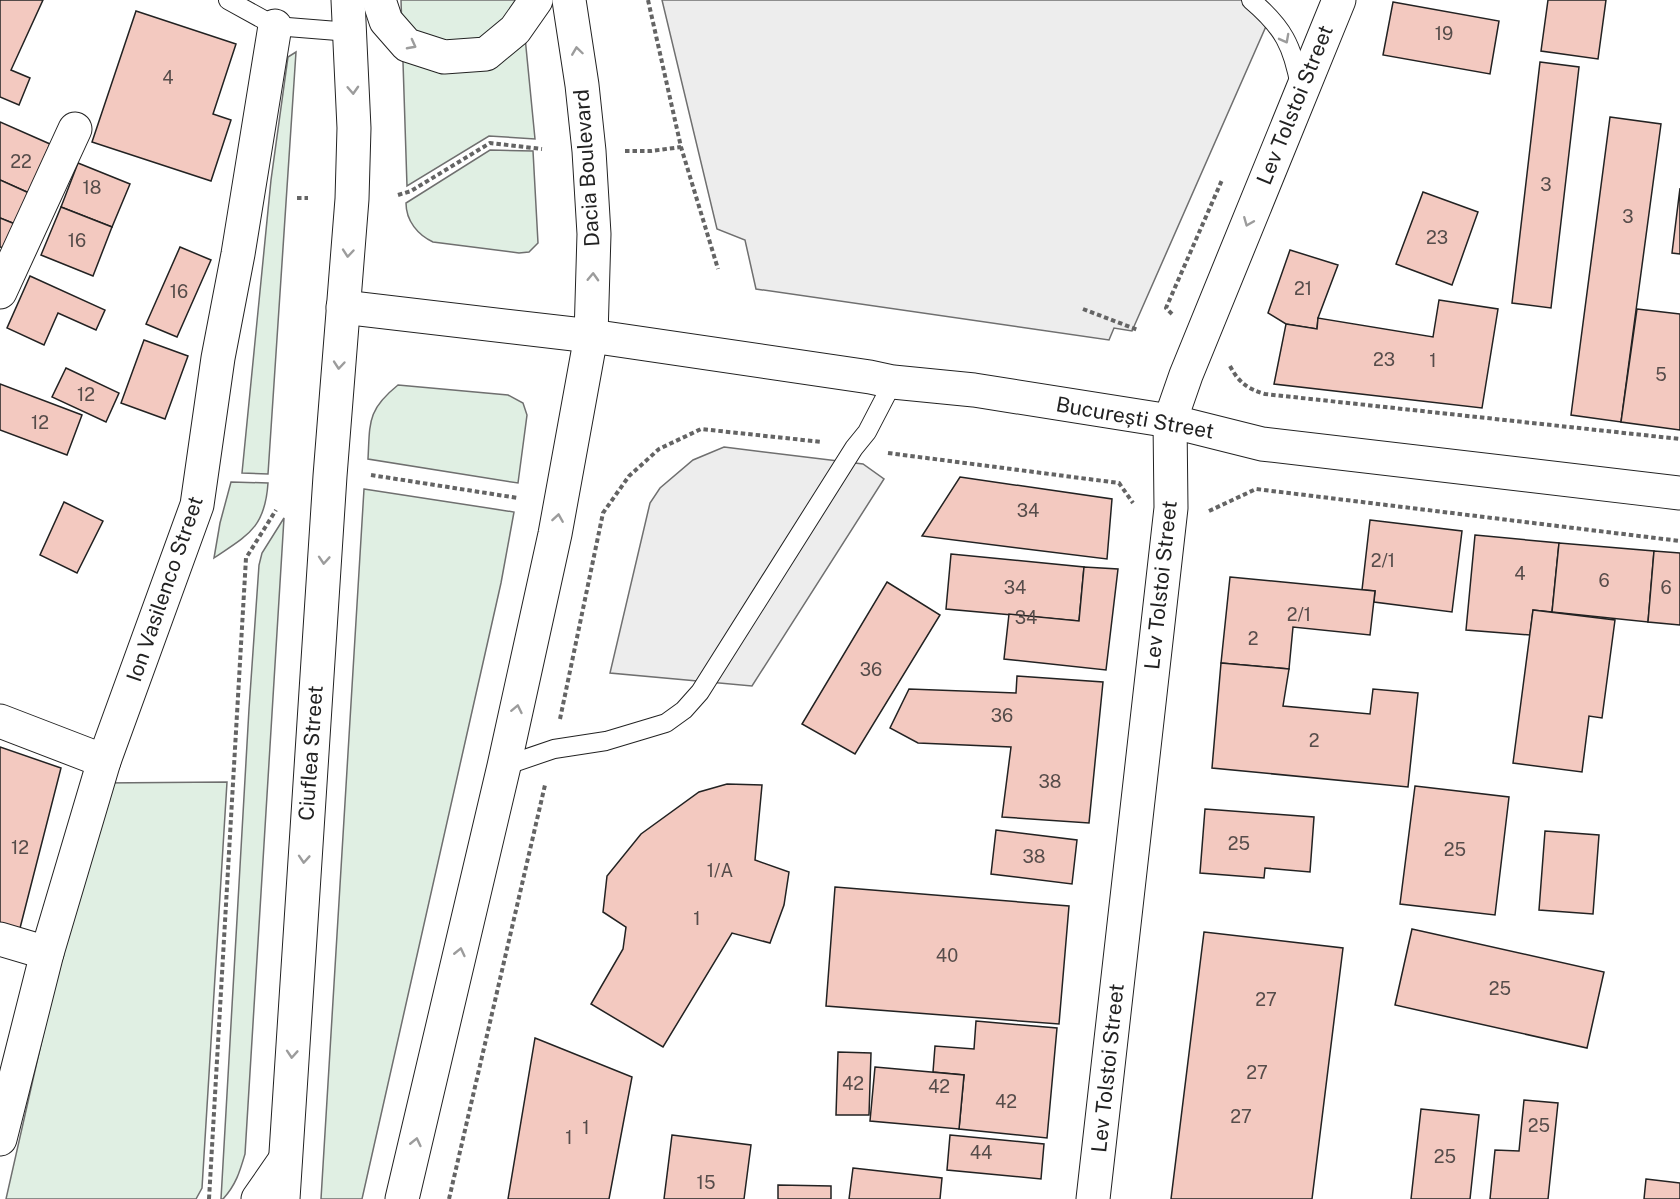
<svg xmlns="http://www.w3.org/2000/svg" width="1680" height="1199" font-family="'Public Sans',sans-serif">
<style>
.green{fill:#e0efe3;stroke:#6f6f6f;stroke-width:1.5}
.parking{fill:#ededed;stroke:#6f6f6f;stroke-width:1.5}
.building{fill:#f3c9c0;stroke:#222;stroke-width:1.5}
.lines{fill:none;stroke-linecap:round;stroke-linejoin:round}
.service-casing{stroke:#222;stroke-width:20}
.minor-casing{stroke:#222;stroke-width:35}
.secondary-casing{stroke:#222;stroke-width:35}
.trunk-casing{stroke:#222;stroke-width:35}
.path{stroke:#646464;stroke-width:4;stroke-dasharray:4.5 3;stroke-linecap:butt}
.service{stroke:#fff;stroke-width:18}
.minor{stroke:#fff;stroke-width:33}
.secondary{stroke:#fff;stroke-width:33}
.trunk{stroke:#fff;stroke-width:33}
.oneway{stroke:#9c9c9c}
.labels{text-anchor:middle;stroke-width:4.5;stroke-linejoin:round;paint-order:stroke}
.number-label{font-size:18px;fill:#564c4a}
.street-label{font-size:21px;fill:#222;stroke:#fff}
</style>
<rect width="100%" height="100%" fill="#fff"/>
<!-- green -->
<g class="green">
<polygon points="401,0 520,0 525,37 535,139 489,136 407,186"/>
<polygon points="296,52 268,474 242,473 271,180 288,57"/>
<path d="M490,150l43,1 5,92 -9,9 -10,1 -86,-11c-15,-7 -27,-21 -27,-39z"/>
<path d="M398,385l110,10 15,8 4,12 -9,68 -150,-24c2,-37 -1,-49 30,-74z"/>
<path d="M231,482l37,1c-3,45 -20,52 -54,75l6,-35z"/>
<polygon points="364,489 514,512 501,583 362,1199 321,1199"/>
<path d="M284,518l-39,636c-5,17 -9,31 -22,45h-2l28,-490 10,-144 3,-12z"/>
<polygon points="227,782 202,1188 196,1199 6,1199 100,783"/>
</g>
<!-- parking -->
<g class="parking">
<polygon points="662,0 1255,0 1267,24 1132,331 1114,328 1109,340 756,289 745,240 717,229"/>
<polygon points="724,447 863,464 884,479 752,686 610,673 650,503 660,488 693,460"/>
</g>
<!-- building -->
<g class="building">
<polygon points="0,0 43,0 11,70 30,78 19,105 0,97"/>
<polygon points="1548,0 1606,0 1598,59 1541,51"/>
<polygon points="1393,2 1499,21 1490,74 1383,55"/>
<polygon points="136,11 236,44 213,114 231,120 211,181 92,142"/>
<polygon points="1540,62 1579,67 1551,308 1512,303"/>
<polygon points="1610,117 1661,124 1621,422 1571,415"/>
<polygon points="0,122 50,144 29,193 0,180"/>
<polygon points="78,163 130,184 112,227 61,207"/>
<polygon points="0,180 29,193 15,224 0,218"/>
<polygon points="1680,188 1680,254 1672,253"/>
<polygon points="1423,192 1478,212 1452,285 1396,264"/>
<polygon points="61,207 112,227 93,276 41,255"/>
<polygon points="0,218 15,224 4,248 0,247"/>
<polygon points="180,247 211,260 177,337 146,324"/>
<polygon points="1290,250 1338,265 1318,318 1317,329 1286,324 1268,313"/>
<polygon points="30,276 105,310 96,330 58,313 44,345 7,328"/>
<polygon points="1439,300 1498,309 1482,408 1274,384 1286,324 1317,329 1318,318 1433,337"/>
<polygon points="1637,309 1680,314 1680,430 1621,422"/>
<polygon points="144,340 188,356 165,419 121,403"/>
<polygon points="66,368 119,393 106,422 52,397"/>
<polygon points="0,384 82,415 67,455 0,430"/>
<polygon points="960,477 1112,499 1107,559 922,536"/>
<polygon points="64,502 103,521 77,573 40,555"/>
<polygon points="1370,520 1462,531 1452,612 1374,602 1375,591 1362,590"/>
<polygon points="1475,535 1559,543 1552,612 1533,610 1530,635 1466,630"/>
<polygon points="1559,543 1654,551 1648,622 1552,612"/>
<polygon points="1654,551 1680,553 1680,625 1648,622"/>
<polygon points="951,554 1084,567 1079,621 946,609"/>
<polygon points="1084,567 1118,569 1106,670 1004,659 1009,614 1079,621"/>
<polygon points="1230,577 1375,591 1370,635 1293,627 1289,669 1221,663"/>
<polygon points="887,582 940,615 855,754 802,724"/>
<polygon points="1533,610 1615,620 1602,718 1589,716 1582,772 1513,763"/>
<polygon points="1221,663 1289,669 1283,706 1370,714 1373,689 1418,693 1408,787 1212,768"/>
<polygon points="1017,676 1103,682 1089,823 1002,817 1011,747 918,743 890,728 909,689 1016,693"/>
<polygon points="0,747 61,768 19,932 0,927"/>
<polygon points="727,784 762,785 755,860 789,872 784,905 770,943 732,933 663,1047 591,1004 623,949 626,927 603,912 607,876 641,834 699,792"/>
<polygon points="1415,786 1509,797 1495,915 1400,904"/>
<polygon points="1205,809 1314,817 1310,872 1265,868 1264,878 1200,873"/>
<polygon points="996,830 1077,840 1072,884 991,874"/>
<polygon points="1545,831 1599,835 1593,914 1539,910"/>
<polygon points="835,887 1069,906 1059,1024 826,1006"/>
<polygon points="1412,929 1604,972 1587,1048 1395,1005"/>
<polygon points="1204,932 1343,948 1312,1199 1171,1199"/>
<polygon points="976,1021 1057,1028 1047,1138 959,1129 964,1075 933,1072 935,1046 974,1049"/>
<polygon points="535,1038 632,1077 609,1199 508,1199"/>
<polygon points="838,1052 871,1053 869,1115 836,1115"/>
<polygon points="875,1067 964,1075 959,1129 870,1121"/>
<polygon points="1524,1100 1558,1103 1548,1199 1490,1199 1495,1150 1519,1151"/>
<polygon points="1421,1109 1479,1115 1470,1199 1411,1199"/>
<polygon points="672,1135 751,1145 744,1199 664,1199"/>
<polygon points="950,1135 1044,1144 1041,1179 947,1170"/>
<polygon points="853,1168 942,1178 940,1199 849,1199"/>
<polygon points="1646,1179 1680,1183 1680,1199 1644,1199"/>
<polygon points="778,1185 831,1186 831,1199 778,1199"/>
</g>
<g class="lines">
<!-- service casing -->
<g class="service-casing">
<g id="service">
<polyline points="228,0 275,26 350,32"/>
<path d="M1251,0c32,27 42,46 49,87"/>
<polyline points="504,766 554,749 606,741 666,723 684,710 700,692 854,448 867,432 893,382"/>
</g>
</g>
<!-- minor casing -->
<g class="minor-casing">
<g id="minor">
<polyline points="0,292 75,129"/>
<polyline points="0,721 104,761"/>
<polyline points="0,939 47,953"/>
<polyline points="0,1139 47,953 104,761 197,505 218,358 238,254 275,26"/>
<polyline points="258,1199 285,1160"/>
<polyline points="1093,1199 1171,508 1170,421"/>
</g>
</g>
<!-- secondary casing -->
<g class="secondary-casing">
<g id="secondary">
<polyline points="343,307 591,336 870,377 893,382 974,390 1170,421 1262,444 1680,493"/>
<polyline points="1170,421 1186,375 1339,0"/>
</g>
</g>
<!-- trunk casing -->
<g class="trunk-casing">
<g id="trunk">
<polyline points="379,0 386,21 407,45 444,57 486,54 515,30 536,0"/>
<polyline points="283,1199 330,476 352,199 354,128 348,0"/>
<polyline points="402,1199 504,766 555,534 591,336 594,234 589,151 582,85 569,0"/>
</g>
</g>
<!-- path -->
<g class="path">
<polyline points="648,0 681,147 718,269"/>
<polyline points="625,151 651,151 681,147"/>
<polyline points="398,195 411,191 490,143 542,149"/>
<polyline points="297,198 308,198"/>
<polyline points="1083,309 1138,330"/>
<polyline points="1172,314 1166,308 1222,180"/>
<path d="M1230,366c9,17 18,23 35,28l415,45"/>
<polyline points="888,453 1119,483 1133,503"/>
<polyline points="371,475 518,498"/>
<polyline points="1209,511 1256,489 1680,541"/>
<polyline points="560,719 603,513 629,476 659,449 701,429 822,442"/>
<polyline points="209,1199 246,558 276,510"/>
<polyline points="449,1199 545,785"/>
</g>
<!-- service -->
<use href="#service" class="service"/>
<!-- minor -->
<use href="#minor" class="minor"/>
<!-- secondary -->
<use href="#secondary" class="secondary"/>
<!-- trunk -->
<use href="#trunk" class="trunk"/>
</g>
<!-- one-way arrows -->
<defs><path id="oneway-chevron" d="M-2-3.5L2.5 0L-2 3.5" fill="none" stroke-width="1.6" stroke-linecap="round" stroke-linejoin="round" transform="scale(1.5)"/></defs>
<g class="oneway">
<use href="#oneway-chevron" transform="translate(1285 39) rotate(62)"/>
<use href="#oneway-chevron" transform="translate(412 45) rotate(28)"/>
<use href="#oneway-chevron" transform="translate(577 51) rotate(-98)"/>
<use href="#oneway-chevron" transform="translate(353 90) rotate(87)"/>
<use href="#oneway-chevron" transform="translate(1248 222) rotate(112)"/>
<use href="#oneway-chevron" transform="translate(348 253) rotate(95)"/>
<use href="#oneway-chevron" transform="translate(593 277) rotate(-88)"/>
<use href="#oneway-chevron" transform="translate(339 365) rotate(95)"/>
<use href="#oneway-chevron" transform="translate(558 518) rotate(-81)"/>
<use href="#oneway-chevron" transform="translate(324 560) rotate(94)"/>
<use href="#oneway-chevron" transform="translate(517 709) rotate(-78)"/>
<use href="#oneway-chevron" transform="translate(304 859) rotate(94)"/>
<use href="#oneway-chevron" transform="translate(460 952) rotate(-77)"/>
<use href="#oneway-chevron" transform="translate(292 1054) rotate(94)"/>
<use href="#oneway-chevron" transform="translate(416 1142) rotate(-77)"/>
</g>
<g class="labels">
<!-- number labels -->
<g class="number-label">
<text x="1444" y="40">19</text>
<text x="168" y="84">4</text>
<text x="21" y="168">22</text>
<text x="1546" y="191">3</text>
<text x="92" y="194">18</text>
<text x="1628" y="223">3</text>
<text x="1437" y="244">23</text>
<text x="77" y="247">16</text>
<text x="1303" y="295">21</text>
<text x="179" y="298">16</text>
<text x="1384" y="366">23</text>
<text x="1433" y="367">1</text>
<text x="1661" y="381">5</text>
<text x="86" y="401">12</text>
<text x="40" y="429">12</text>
<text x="1028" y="517">34</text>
<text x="1383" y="567">2/1</text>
<text x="1520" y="580">4</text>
<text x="1604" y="587">6</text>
<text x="1015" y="594">34</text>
<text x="1666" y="594">6</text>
<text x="1299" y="621">2/1</text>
<text x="1026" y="624">34</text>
<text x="1253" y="645">2</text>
<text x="871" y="676">36</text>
<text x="1002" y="722">36</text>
<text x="1314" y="747">2</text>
<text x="1050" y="788">38</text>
<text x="1239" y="850">25</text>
<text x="20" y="854">12</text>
<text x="1455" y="856">25</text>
<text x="1034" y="863">38</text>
<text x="720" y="877">1/A</text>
<text x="697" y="925">1</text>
<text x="947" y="962">40</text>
<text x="1500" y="995">25</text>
<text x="1266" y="1006">27</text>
<text x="1257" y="1079">27</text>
<text x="853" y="1090">42</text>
<text x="939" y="1093">42</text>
<text x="1006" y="1108">42</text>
<text x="1241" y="1123">27</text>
<text x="1539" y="1132">25</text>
<text x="586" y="1134">1</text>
<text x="569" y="1144">1</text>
<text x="981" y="1159">44</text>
<text x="1445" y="1163">25</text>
<text x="706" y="1189">15</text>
</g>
<!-- street labels -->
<g class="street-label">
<text transform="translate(1295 105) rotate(-68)" y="7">Lev Tolstoi Street</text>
<text transform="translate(587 168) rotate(-94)" y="7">Dacia Boulevard</text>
<text transform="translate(1135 418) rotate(10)" y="7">București Street</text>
<text transform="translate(1161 585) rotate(-84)" y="7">Lev Tolstoi Street</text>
<text transform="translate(165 589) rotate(-71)" y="7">Ion Vasilenco Street</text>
<text transform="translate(311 753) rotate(-86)" y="7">Ciuflea Street</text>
<text transform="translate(1108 1068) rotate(-84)" y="7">Lev Tolstoi Street</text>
</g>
</g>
</svg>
